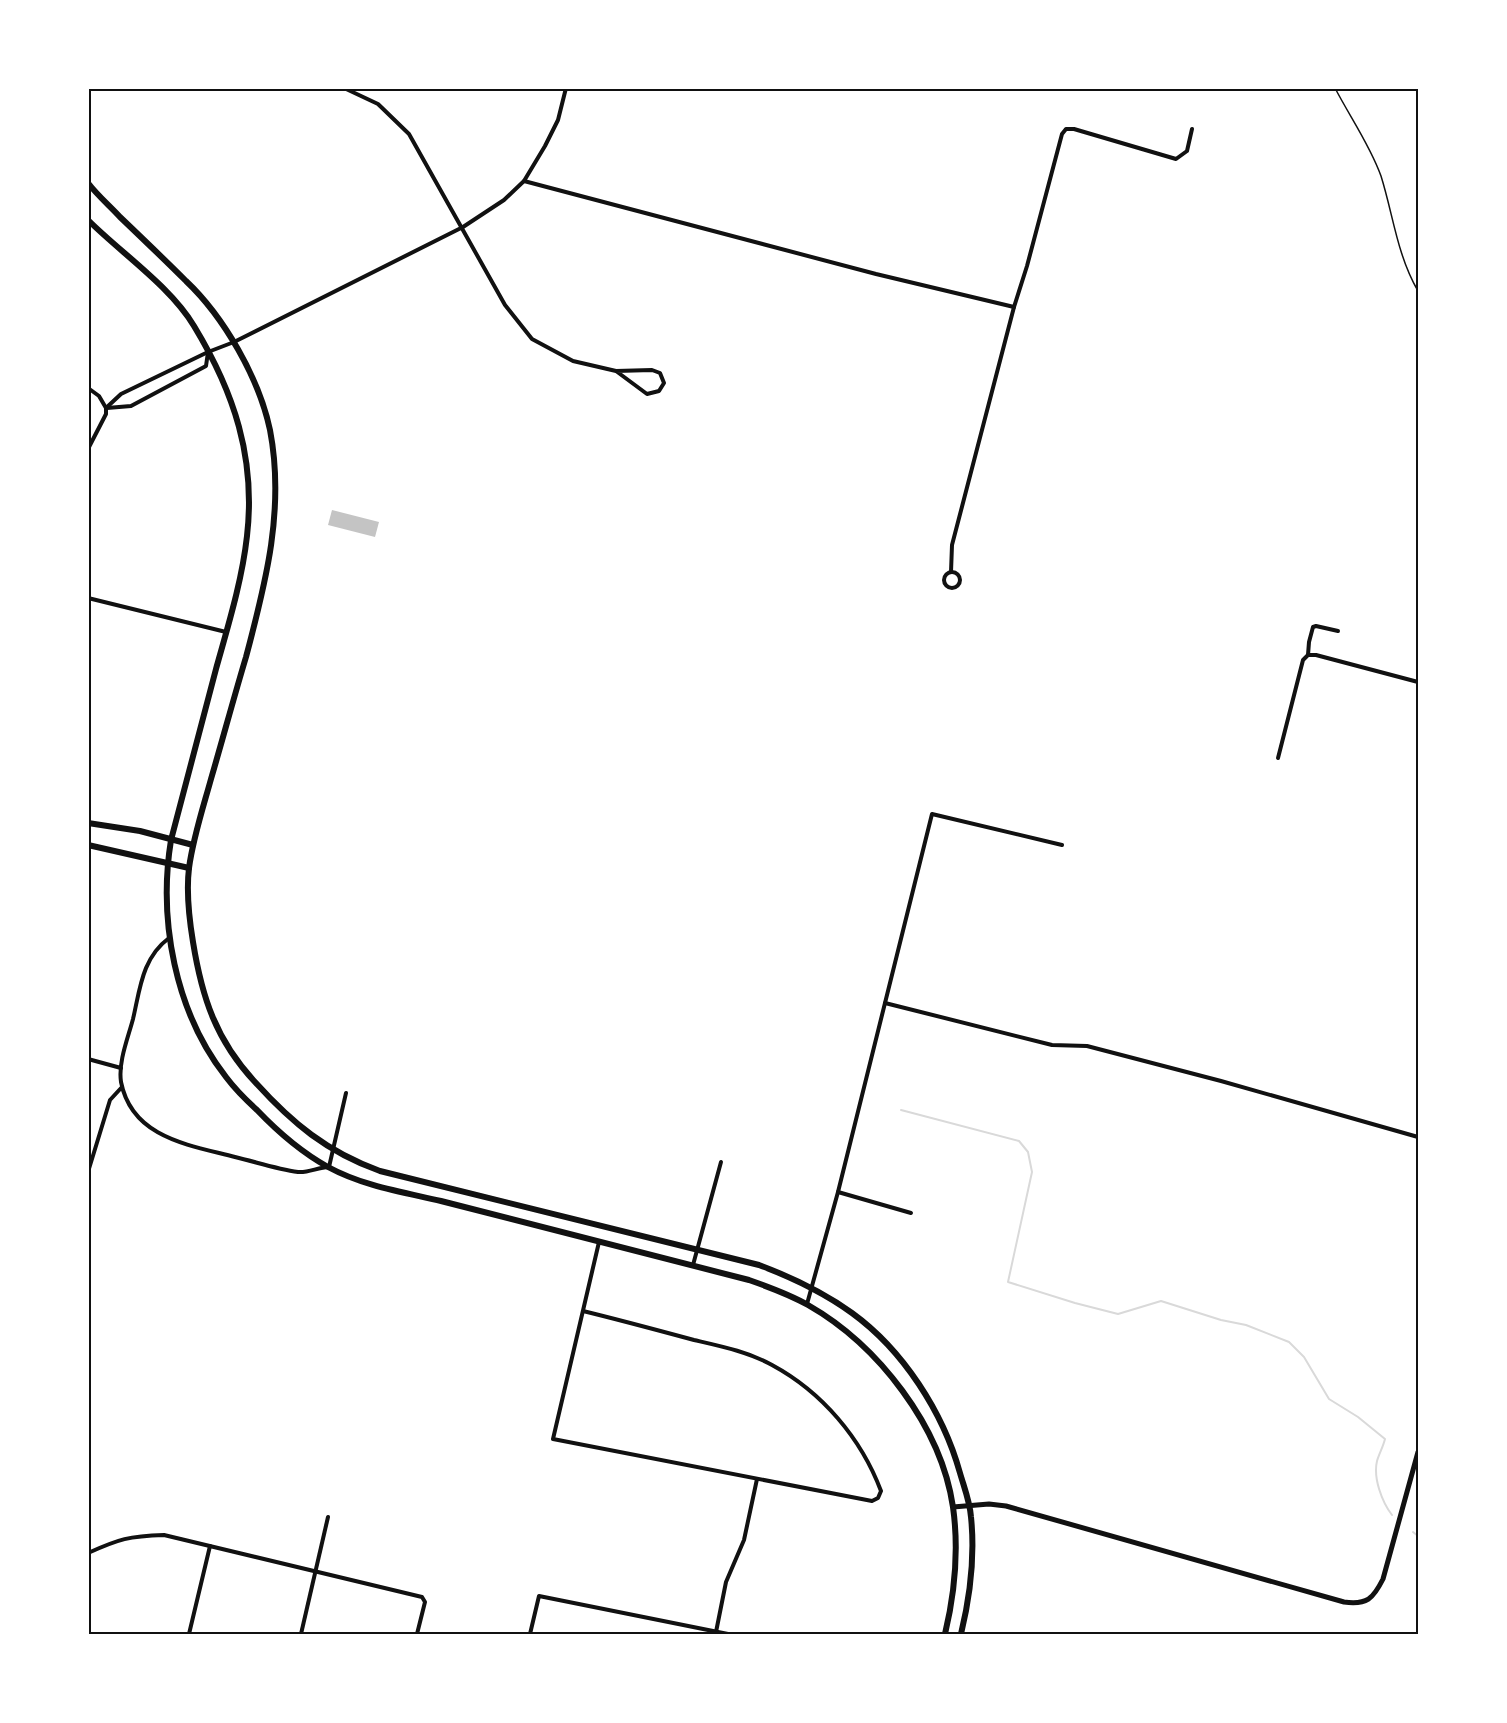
<svg xmlns="http://www.w3.org/2000/svg" width="1507" height="1723" font-family="'Nunito Sans',sans-serif">
<style>
.lines{fill:none;stroke-linecap:round;stroke-linejoin:round}
.stream{stroke:#d9d9d9;stroke-width:2}
.building{fill:#c4c4c4}
.path{stroke:#111;stroke-width:1.5}
.minor{stroke:#111;stroke-width:4}
.tertiary{stroke:#111;stroke-width:5}
.secondary{stroke:#111;stroke-width:6}
.neatline{fill:none;stroke:#111;stroke-width:2}
</style>
<rect width="100%" height="100%" fill="#fff"/>
<g class="lines">
<!-- stream -->
<g class="stream">
<path d="M901,1110l118,31 9,11 4,20 -24,110 67,21 43,11 43,-13 60,19 25,5 43,17 15,15 25,42 29,18 27,22c-2,8 -6,15 -8,22 -4,17 5,41 15,54"/>
<polyline points="1413,1532 1418,1536"/>
</g>
</g>
<!-- building -->
<polygon class="building" points="332,510 379,522 375,537 328,525"/>
<g class="lines">
<!-- path -->
<path class="path" d="M1335,88c15,29 35,57 46,88 12,38 16,79 37,115"/>
<!-- minor -->
<g class="minor">
<polyline points="344,88 378,104 409,134 505,305 532,339 573,361 616,371 652,370 660,373 664,383 659,391 647,394 616,371"/>
<polyline points="524,181 876,274 1014,307"/>
<polyline points="88,388 99,396 106,408"/>
<polyline points="107,408 131,406 206,366 208,352"/>
<polyline points="88,449 106,414 106,408 121,394 208,352 234,342 463,227 504,200 524,181 545,146 558,120 566,88"/>
<circle cx="952" cy="580" r="8"/>
<polyline points="951,572 952,545 1014,307 1027,266 1062,134 1066,129 1074,129 1176,159 1187,151 1192,129"/>
<polyline points="88,598 226,632"/>
<polyline points="1308,655 1309,642 1313,627 1316,626 1338,631"/>
<polyline points="1278,758 1303,660 1308,655 1316,655 1418,682"/>
<path d="M169,938c-27,20 -29,51 -36,81 -5,19 -15,43 -12,63 11,56 68,63 114,75 21,5 42,12 63,15 11,1 20,-5 31,-5l17,-74"/>
<polyline points="885,1003 1052,1045 1087,1046 1221,1081 1418,1137"/>
<polyline points="88,1059 121,1068"/>
<polyline points="88,1172 110,1100 122,1087"/>
<polyline points="838,1192 911,1213"/>
<polyline points="693,1265 721,1162"/>
<polyline points="807,1304 838,1192 932,814 1062,845"/>
<path d="M583,1311c37,9 74,19 111,29 26,6 55,12 78,25 50,27 89,73 109,126l-3,7 -6,3 -319,-62 46,-197"/>
<path d="M88,1553c31,-14 41,-17 76,-18l258,62 3,5 -8,32"/>
<polyline points="716,1632 726,1582 744,1540 757,1479"/>
<polyline points="189,1634 210,1546"/>
<polyline points="301,1634 328,1517"/>
<polyline points="530,1634 539,1596 728,1634"/>
</g>
<!-- tertiary -->
<path class="tertiary" d="M953,1507l36,-3 17,2 338,96c23,3 29,-3 39,-23l35,-127"/>
<!-- secondary -->
<g class="secondary">
<path d="M88,183c10,13 22,23 32,34 22,21 44,42 66,64 38,36 73,97 84,149 15,78 -4,152 -24,227 -12,40 -23,81 -35,122 -8,29 -18,59 -22,89 -3,25 0,50 4,74 9,56 23,98 62,140 37,41 72,70 125,89l379,94c32,12 64,27 93,48 51,37 91,99 108,160 4,14 10,29 11,44 4,39 -1,80 -10,117"/>
<path d="M88,220c33,33 82,66 106,106 40,66 62,132 53,210 -5,45 -19,90 -31,133 -15,57 -30,114 -45,171 -13,80 4,172 55,237 9,12 20,23 31,33 21,22 44,42 71,57 35,19 74,25 113,34l308,79c20,7 40,14 59,25 70,40 133,121 145,202 6,43 2,85 -8,127"/>
<polyline points="88,823 140,831 193,845"/>
<polyline points="88,845 189,868"/>
</g>
</g>
<!-- border -->
<rect width="1507" height="1723" fill="none" stroke="#ffffff" stroke-width="180"/>
<rect x="90" y="90" width="1327" height="1543" class="neatline"/>
</svg>
